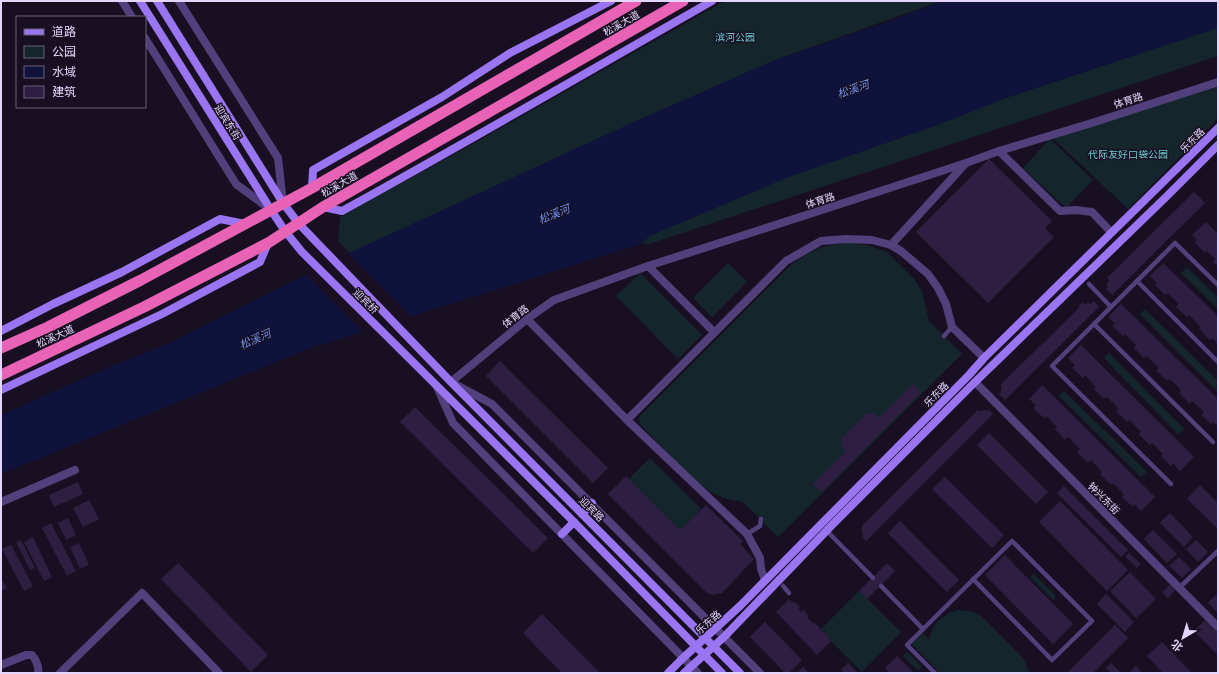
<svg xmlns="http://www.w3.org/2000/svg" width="1219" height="674" font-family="'Noto Sans','Noto Sans SC',sans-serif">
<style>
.green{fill:#14262b}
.water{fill:#0f133c}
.pier{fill:#181022}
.building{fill:#2e1e41}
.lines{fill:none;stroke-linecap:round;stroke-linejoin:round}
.service{stroke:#52407c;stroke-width:4.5}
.minor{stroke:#52407c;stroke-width:8}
.tertiary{stroke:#52407c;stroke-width:8}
.secondary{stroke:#9a75f1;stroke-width:8}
.trunk{stroke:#e862b6;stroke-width:11}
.labels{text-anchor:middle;stroke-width:3;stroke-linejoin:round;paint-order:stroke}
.street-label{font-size:10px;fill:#e3d5fb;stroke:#181022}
.park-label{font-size:10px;fill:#68d2d4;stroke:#181022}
.water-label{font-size:11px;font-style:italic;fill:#6d90f1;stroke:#181022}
</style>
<rect width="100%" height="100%" fill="#181022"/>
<!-- green -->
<g class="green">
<polygon points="725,1 941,1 775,60 351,254 338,241 340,217 462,150"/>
<polygon points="1218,19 1218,56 649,244 637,243 649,232 783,173"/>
<polygon points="1218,84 1218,118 1128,209 1053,138"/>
<polygon points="1050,139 1093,180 1066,208 1023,168"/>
<path d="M845,243h10l15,3 17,6 28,28 7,12 7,29 33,33 -184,183 -35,-35 -19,-4 -12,-5 -25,-20 -46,-48 -2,-5 1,-4 152,-152c19,-14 29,-18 53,-21z"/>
<polygon points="728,263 747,282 712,317 693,298"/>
<polygon points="1187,267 1218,298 1218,309 1181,273"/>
<polygon points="640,273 702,335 678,359 616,296"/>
<polygon points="1145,309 1218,381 1218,392 1140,314"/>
<polygon points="1109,353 1184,429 1178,434 1104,358"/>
<polygon points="1064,391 1147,472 1141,477 1059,396"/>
<polygon points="650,458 701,509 680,530 629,479"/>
<polygon points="1034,574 1056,596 1053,600 1030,577"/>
<polygon points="859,591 901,632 862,672 827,637 828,636 824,631 822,632 820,630"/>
<path d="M959,610l14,2 7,3 40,40 5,6 4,12h-89l-29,-30 11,-11 7,7c4,-16 13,-25 30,-29z"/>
<polygon points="907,652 922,667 918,671 903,656"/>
</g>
<!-- water -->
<polygon class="water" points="943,1 1218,1 1218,28 1009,97 938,125 786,178 650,236 641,244 308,349 1,474 1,415 110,367 170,343 349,253 638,120 775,60 879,25"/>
<!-- pier -->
<polygon class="pier" points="347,252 413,318 364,333 305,273"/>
<!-- building -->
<g class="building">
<polygon points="989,159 1052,221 1045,228 1054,237 988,303 916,232"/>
<polygon points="1194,192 1205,203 1112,295 1106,289 1108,287 1107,284 1109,280 1107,278"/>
<polygon points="1206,222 1218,234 1218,267 1213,262 1215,259 1207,251 1205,253 1195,243 1197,240 1192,235"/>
<polygon points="1163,263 1218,316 1218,344 1212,338 1210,340 1199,329 1201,327 1189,315 1187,317 1176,307 1179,304 1168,293 1165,295 1155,285 1157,283 1150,276"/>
<polygon points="1094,301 1099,307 1005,400 999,394 1001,392 1001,389 1002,387 1000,385 1080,307 1078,306 1083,302 1085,305 1088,303 1091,304"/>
<polygon points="1121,304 1218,399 1218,427 1213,422 1211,424 1201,415 1204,412 1192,401 1190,404 1179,393 1181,390 1170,379 1167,381 1156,370 1159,368 1147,356 1144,358 1134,348 1136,345 1125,334 1123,336 1112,326 1115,324 1108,317"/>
<polygon points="1081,345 1194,457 1180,471 1173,463 1171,466 1161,456 1163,454 1152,443 1150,445 1139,434 1141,432 1130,420 1127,422 1116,411 1119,409 1107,397 1104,399 1094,389 1096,387 1085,375 1083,378 1072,368 1075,365 1068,358"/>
<polygon points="500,361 608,468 593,483 486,376"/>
<polygon points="913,384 921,392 822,492 813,484 846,451 842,447 841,439 867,413 875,414 879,418"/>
<polygon points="1042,385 1155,497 1141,511 1134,504 1132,506 1122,497 1124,494 1113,483 1111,485 1100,474 1102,472 1091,460 1088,463 1077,452 1080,449 1068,437 1065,440 1055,429 1057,427 1046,416 1044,418 1033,408 1036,405 1029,399"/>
<polygon points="415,407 548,538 533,553 400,422"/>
<polygon points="978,410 980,412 983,410 988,411 989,410 993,414 866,541 862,537 863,536 862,532 862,526"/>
<polygon points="989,433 1048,492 1036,504 977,445"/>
<polygon points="626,476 680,530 706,505 743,541 740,544 754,559 722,593 714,595 707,593 608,494"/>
<polygon points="945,477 1004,535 992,548 932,489"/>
<polygon points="78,482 83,494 54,507 49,495"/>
<polygon points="1200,485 1218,503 1218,529 1187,499"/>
<polygon points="1064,486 1128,550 1121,557 1057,493"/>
<polygon points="89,500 99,519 83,527 73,508"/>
<polygon points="1060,501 1128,570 1107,591 1039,522"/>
<polygon points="1170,513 1193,537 1184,547 1160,523"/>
<polygon points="68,518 76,535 66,540 58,523"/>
<polygon points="900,521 959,580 947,592 888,533"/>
<polygon points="51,523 76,571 67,576 42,528"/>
<polygon points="1153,530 1177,554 1167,563 1144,539"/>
<polygon points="33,537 52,577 44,581 24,542"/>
<polygon points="21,540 35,568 30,570 16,542"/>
<polygon points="1196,540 1208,552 1198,562 1186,549"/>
<polygon points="79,543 89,565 80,569 70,547"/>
<polygon points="11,545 33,586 24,591 2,549"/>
<polygon points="1129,553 1141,564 1137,568 1125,556"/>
<polygon points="1005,555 1073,624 1053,644 985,575"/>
<polygon points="1179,557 1191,569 1182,578 1169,566"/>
<polygon points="178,563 268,655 251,672 161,579"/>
<polygon points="887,563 895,571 867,599 859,591"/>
<polygon points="1130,572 1156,599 1136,618 1110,591"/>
<polygon points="1,579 7,588 1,591"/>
<polygon points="1170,585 1175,590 1168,598 1162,592"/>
<polygon points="1218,593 1218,613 1208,603"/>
<polygon points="1106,594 1134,622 1125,632 1097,604"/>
<polygon points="789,599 793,603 795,602 800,607 798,609 802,612 803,610 808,615 807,617 814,624 815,623 820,628 819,629 822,632 823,631 829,636 827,637 831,641 817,655 776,612"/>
<polygon points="542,614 600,673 562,673 523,633"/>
<polygon points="1205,620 1218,633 1218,655 1194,631"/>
<polygon points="765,622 802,660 789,673 785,673 750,637"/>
<polygon points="1115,625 1128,638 1093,673 1067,673"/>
<polygon points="1162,642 1192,673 1163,673 1147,656"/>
<polygon points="897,656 914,673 887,673 888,671 885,668"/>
<polygon points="848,663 858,673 844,673 841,670"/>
<polygon points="1111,663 1121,673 1111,673 1106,668"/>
<polygon points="1136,666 1142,673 1129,673"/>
<polygon points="803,667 809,673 796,673"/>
</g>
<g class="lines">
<!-- service -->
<g class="service">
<polyline points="1137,281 1218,362"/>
<polyline points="1089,284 1111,307"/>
<polyline points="1094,324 1213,442"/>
<polyline points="944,336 952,327"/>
<polyline points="1171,484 1052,366 1175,243 1218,285"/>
<polyline points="826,530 873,578"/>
<polyline points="747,534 760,526 761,519"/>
<polyline points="783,586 789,593"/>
<polyline points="881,586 923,629"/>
<polyline points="1179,588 1218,551"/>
<polyline points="935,673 907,645 1012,541 1092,621 1052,660 973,579"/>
</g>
<!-- minor -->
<g class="minor">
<polyline points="999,151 1060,211 1076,210 1092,212 1111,232"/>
<polyline points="891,245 966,163"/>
<polyline points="648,266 714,332"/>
<polyline points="527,319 627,420 747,534 760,558 761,569 765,580"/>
<polyline points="627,420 786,261 821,241 846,239 872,240 891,245 901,251 928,274 938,288 946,304 952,327 984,358"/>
<polyline points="1,502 75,470"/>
<path d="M1,665l25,-10h6c4,5 7,12 6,18"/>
<polyline points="60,673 142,593 219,673"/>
</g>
<!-- tertiary -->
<g class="tertiary">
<polyline points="122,1 132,17"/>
<polyline points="179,1 278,158 283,203"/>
<polyline points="145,38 236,184 271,210"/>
<polyline points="975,382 1218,627"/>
<polyline points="437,387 453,423 698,673"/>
<polyline points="760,673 492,404 451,382 527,319 554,300 648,266 859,198 966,163 999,151 1095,122 1218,82"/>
</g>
<!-- secondary -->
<g class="secondary">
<polyline points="140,1 271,210 285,231 302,252 574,522 722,673"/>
<polyline points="157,1 283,203 299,224 451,382 740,673"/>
<polyline points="312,188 313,170 442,97 510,53 611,1"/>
<path d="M323,207l19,4c124,-68 247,-140 370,-210"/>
<polyline points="1,331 53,304 122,272 220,219 245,224"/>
<polyline points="1,390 162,314 260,262 268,243"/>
<polyline points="582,514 592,503"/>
<polyline points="562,534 574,522"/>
<polyline points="668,673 683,658 740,606 969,375 984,358 1218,128"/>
<polyline points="684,673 724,637 835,522 975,382 1167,196 1218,145"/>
</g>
<!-- trunk -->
<g class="trunk">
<polyline points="1,348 48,327 141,280 312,188 636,1"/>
<polyline points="1,375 144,307 268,243 323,207 683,1"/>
</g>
</g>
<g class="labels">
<!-- street labels -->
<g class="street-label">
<text transform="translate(621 23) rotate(-30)" y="4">松溪大道</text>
<text transform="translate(1128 100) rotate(-18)" y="4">体育路</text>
<text transform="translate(228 122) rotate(58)" y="4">迎宾东街</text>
<text transform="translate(1192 140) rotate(-45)" y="4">乐东路</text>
<text transform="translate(339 184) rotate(-30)" y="4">松溪大道</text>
<text transform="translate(820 200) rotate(-18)" y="4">体育路</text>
<text transform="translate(366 301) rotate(45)" y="4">迎宾桥</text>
<text transform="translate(515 316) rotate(-38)" y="4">体育路</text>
<text transform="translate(55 336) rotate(-25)" y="4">松溪大道</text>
<text transform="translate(936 394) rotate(-45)" y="4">乐东路</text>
<text transform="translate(1104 498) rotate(45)" y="4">钟兴东街</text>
<text transform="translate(592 509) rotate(45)" y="4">迎宾路</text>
<text transform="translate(708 622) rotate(-42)" y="4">乐东路</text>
</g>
<!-- park labels -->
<g class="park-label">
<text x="735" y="41">滨河公园</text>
<text x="1128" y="158">代际友好口袋公园</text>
</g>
<!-- water labels -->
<g class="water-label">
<text transform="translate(853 89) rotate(-19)" y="4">松溪河</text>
<text transform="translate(554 214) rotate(-22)" y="4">松溪河</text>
<text transform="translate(255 339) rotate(-24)" y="4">松溪河</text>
</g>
</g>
<!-- border -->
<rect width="1219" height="674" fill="none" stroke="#e3d5fb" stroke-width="4"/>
<!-- legend -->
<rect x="16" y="16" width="130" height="92" fill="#181022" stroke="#695f79"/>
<rect x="24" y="29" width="20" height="6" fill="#9a75f1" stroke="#695f79"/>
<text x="52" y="36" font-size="12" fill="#e3d5fb">道路</text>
<rect x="24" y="46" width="20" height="12" fill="#14262b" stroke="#695f79"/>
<text x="52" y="56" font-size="12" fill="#e3d5fb">公园</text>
<rect x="24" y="66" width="20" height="12" fill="#0f133c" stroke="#695f79"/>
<text x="52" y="76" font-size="12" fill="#e3d5fb">水域</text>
<rect x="24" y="86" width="20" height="12" fill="#2e1e41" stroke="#695f79"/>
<text x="52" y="96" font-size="12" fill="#e3d5fb">建筑</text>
<!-- north arrow -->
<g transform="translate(1183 638) rotate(218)" stroke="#181022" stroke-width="3" paint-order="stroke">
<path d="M0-3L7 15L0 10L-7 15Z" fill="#e3d5fb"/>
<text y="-6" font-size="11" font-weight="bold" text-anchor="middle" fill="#e3d5fb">北</text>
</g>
</svg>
